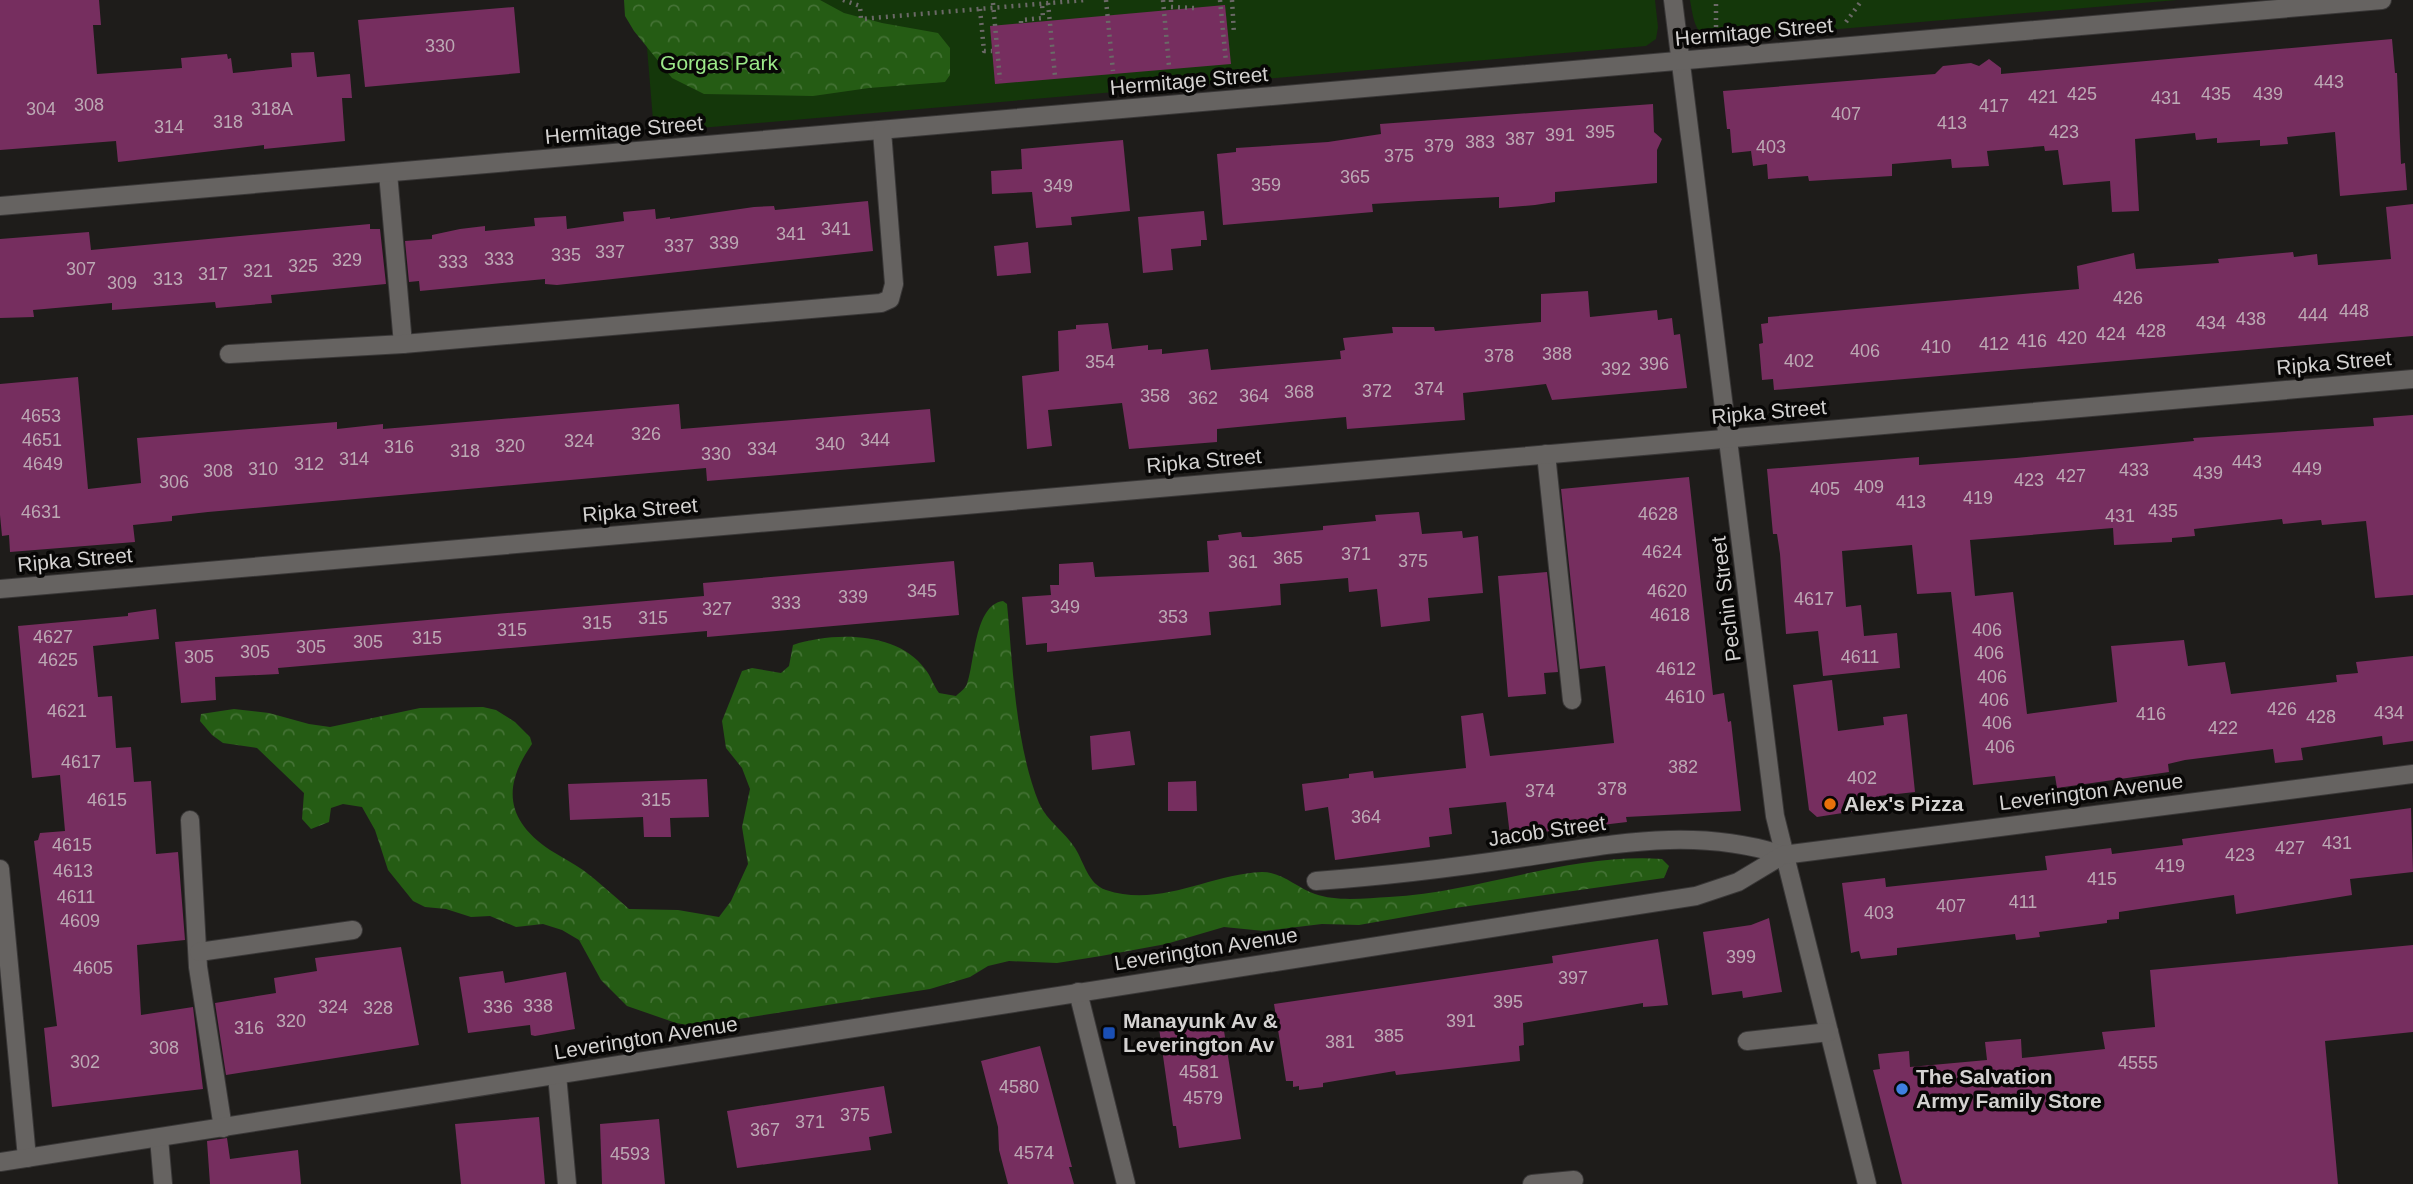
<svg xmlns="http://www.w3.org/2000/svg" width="2413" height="1184" font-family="Helvetica,sans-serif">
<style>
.green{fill:#14370a}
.forest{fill:url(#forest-crowns)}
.building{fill:#762e5f}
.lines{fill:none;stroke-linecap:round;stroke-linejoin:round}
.minor-casing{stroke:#393737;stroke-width:20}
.path{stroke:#6b6967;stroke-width:4.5;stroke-dasharray:2 5;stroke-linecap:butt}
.minor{stroke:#666361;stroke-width:18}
.food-dot{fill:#e8710a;stroke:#080706;stroke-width:2.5}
.transit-dot{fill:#1a4fb4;stroke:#080706;stroke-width:2.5}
.shop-dot{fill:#3f7fe0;stroke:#080706;stroke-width:2.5}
.labels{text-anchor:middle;stroke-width:7;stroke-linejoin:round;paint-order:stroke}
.number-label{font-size:18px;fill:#bca9b4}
.street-label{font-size:21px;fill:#d4d2d1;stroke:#080706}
.park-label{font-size:21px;fill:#9ce989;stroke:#080706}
.poi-label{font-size:21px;font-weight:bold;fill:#d4d2d1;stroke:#080706;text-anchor:start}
</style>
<defs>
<pattern id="forest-crowns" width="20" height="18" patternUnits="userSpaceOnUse" patternTransform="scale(1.75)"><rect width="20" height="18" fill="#255c14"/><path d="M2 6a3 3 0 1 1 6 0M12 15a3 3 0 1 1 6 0" fill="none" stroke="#447235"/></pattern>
</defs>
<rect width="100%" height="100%" fill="#1e1c1a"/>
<!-- green -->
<g class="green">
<polygon points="643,0 1655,0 1658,27 1656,39 1646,46 654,132"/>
<path d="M1690,0h487l-467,40c-16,-7 -17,-24 -20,-40z"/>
</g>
<!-- forest -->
<g class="forest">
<polygon points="624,0 820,0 844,13 882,23 938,33 950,48 950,75 945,82 869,88 813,96 704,94 672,78 634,31 625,16"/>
<path d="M1003,601l4,3c6,62 8,140 32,199 8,18 26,29 36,45 9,14 13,36 31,42 54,18 104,-16 156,-18 20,0 35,16 53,22 22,8 52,4 74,3 92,-5 180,-44 273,-38l7,7 -5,12 -209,30 -96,17 -37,-1 -58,7 -40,-4 -58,17 -65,12 -44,7 -48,-2 -21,5 -18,11 -40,12 -236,37 -18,-3 -49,-17 -26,-26 -22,-40 -17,-10 -19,-6 -27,3 -26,-11 -19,1 -25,-8 -21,-2 -12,-6 -25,-31 -13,-40 -13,-23 -19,-3 -12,4 -2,14 -18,7 -9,-10 2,-26 -47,-45 -34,-5 -11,-8 -12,-14 1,-7 33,-5 35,4 40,11 21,3 90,-19 63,-1 13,3 19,12 15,15 2,7c-30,43 -26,76 18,106 11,7 23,13 33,20 16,12 31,26 46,39l49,1 41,7 12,-16 17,-37 -6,-37 8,-38 -8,-21 -16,-20 -4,-27 20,-50 10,-3 29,5 8,-7 4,-21c40,-13 104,-14 132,24 6,7 8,16 14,24l17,3c3,-3 9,-7 11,-12 8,-21 7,-79 36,-83z"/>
</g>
<!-- building -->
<g class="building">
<polygon points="0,0 99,0 101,25 93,25 97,74 182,68 181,58 227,54 228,59 231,58 233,73 292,67 291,53 314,52 317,77 350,74 352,98 342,98 345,141 264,149 264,145 118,162 116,141 0,150"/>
<polygon points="1225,5 1231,64 995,84 990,26"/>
<polygon points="514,7 520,73 365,87 358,20"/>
<polygon points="2392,39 2395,73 2397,73 2401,164 2405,163 2407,190 2340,196 2335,132 2287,137 2288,144 2260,146 2260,140 2217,143 2217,138 2196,140 2195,133 2135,139 2139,211 2112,212 2110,181 2063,185 2058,150 2045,151 2044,146 1987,151 1989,166 1952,168 1951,159 1892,164 1892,176 1809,181 1808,176 1768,179 1767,164 1753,166 1751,151 1732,153 1730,129 1727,129 1723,91 1935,74 1943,66 1971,63 1979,66 1989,59 2001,68 2001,74"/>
<polygon points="1653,104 1654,132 1662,139 1657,150 1657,183 1555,192 1555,202 1535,205 1499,208 1499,197 1419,201 1372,204 1373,212 1223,225 1217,154 1236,152 1236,148 1328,142 1381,134 1380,124"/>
<polygon points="1123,140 1130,211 1071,217 1072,225 1036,228 1032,192 992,194 991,171 1022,169 1021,149"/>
<polygon points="868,201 873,251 557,285 545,284 545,279 420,291 419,281 409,282 405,241 432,239 432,235 460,229 485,226 485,231 535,226 534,218 566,216 567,229 624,221 623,212 655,209 656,219 670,217 670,219 754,207 774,206 775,210"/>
<polygon points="2413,204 2413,336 1774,390 1773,379 1762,380 1759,344 1763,343 1761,324 1768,323 1768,317 2079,289 2077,266 2134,253 2136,269 2219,263 2218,259 2293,252 2294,257 2317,254 2318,265 2391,259 2386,207"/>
<polygon points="1204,211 1207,240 1201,240 1201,246 1171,249 1173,270 1143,273 1138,217"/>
<polygon points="370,224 370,229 380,229 386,284 271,295 272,303 216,308 215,302 112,310 112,303 33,310 34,317 0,318 0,239 89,232 91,250"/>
<polygon points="1028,242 1031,273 997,276 994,246"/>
<polygon points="1588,291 1590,317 1657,310 1658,320 1672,318 1674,335 1680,334 1687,388 1552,400 1546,384 1463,393 1465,420 1347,429 1346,417 1290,422 1217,429 1217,442 1129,449 1122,403 1048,410 1052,446 1027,449 1022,376 1059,371 1058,331 1076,329 1076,325 1108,323 1112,349 1148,345 1148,350 1162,349 1162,354 1208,349 1211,370 1341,359 1340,351 1345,350 1343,338 1393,333 1392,327 1434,327 1435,331 1541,322 1541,294"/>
<polygon points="78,377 88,489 141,483 137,438 337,422 337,429 383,424 383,429 679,404 681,429 930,409 935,462 707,481 706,468 208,512 172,516 172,521 133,525 135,542 10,552 9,535 2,536 0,515 0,384"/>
<polygon points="2413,415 2413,595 2375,598 2366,521 2322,525 2321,520 2283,524 2282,519 2194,529 2195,536 2172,538 2172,542 2114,545 2113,528 1970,540 1975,596 2013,592 2027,714 2117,702 2111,646 2184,640 2188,666 2225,662 2231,694 2337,682 2336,675 2358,673 2356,662 2413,656 2413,741 2383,745 2382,736 2301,748 2303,760 2275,763 2273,749 2185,760 2168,764 2169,772 2057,788 2055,776 1973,785 1951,592 1917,594 1912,545 1842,551 1846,607 1861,605 1864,636 1897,633 1900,668 1823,676 1818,631 1786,634 1780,554 1777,534 1773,534 1767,469 1919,457 1919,465 2016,458 2194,441 2193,438 2374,426 2373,418"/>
<polygon points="1689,477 1713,695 1724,693 1728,722 1731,721 1741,811 1626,817 1627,822 1510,836 1506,802 1449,808 1452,834 1429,837 1430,847 1335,860 1328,807 1305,811 1302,784 1349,778 1349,774 1373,771 1374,778 1466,768 1461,716 1483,713 1490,756 1614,743 1605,666 1580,669 1561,489"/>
<polygon points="1419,512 1422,534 1462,531 1463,538 1478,536 1483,593 1428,598 1430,621 1381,627 1377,589 1349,592 1348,578 1280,584 1281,605 1209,612 1211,635 1047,652 1047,643 1026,645 1022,597 1051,595 1050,585 1059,585 1059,564 1093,562 1095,577 1209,572 1207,541 1219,540 1218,535 1241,532 1242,537 1252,537 1323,530 1323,526 1376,521 1375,515"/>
<polygon points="954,561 959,615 707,637 707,631 278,668 279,674 215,677 216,700 181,703 175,642 704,596 703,583"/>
<polygon points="1547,572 1558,672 1544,673 1546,694 1508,697 1498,576"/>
<polygon points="156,609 159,639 93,646 98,697 112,696 116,748 131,747 134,782 151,781 156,854 178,852 185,940 137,945 141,1015 193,1007 203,1089 52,1107 44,1028 57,1026 34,841 38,840 40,833 65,831 60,775 32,778 18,626 128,616 128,613"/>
<polygon points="1832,680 1838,731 1884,725 1883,717 1907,714 1915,792 1879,796 1881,807 1817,817 1809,810 1793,685"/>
<polygon points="1130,731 1135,765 1092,770 1090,736"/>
<polygon points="707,779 709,817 670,818 671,837 644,837 643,817 570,820 568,784"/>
<polygon points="1196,781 1197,811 1168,811 1168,782"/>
<polygon points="2411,808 2413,872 2350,879 2352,895 2236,914 2234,895 2119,912 2119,919 2107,920 2107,923 2039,932 2040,937 2016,940 2015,934 1897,948 1897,955 1861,959 1859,951 1851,953 1842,883 1885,878 1886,887 2047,870 2045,856 2111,848 2112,854 2183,845 2182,839"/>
<polygon points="1769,918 1782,992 1743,998 1742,991 1712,995 1703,932 1751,925"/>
<polygon points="1658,939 1668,1005 1643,1007 1643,1003 1523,1023 1524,1045 1519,1046 1520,1061 1396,1075 1395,1071 1323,1083 1323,1087 1299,1090 1299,1086 1293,1087 1293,1081 1286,1081 1274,1004 1553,963 1552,956"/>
<polygon points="2413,945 2413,1032 2325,1041 2338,1184 1902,1184 1873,1070 1880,1069 1878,1054 1909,1051 1910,1067 1987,1060 1985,1042 2021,1039 2022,1058 2105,1049 2102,1032 2155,1027 2150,970"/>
<polygon points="401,947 419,1045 226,1075 215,1003 276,993 274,978 317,971 315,958"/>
<polygon points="503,971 505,983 566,972 575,1029 535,1036 531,1035 530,1025 468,1033 459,977"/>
<polygon points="1222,1018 1241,1139 1179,1148 1176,1126 1173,1126 1159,1028"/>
<polygon points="1040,1046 1072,1167 1069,1167 1074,1184 1008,1184 999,1150 998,1127 981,1061"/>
<polygon points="884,1086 892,1133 869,1137 871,1150 737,1168 727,1111"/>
<polygon points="539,1117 545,1184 461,1184 455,1124"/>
<polygon points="659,1119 665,1184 602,1184 600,1124"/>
<polygon points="227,1138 230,1159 298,1150 301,1184 210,1184 207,1141"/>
</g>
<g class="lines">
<!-- minor casing -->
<g class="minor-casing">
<g id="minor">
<polyline points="1673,0 1775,816 1867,1184"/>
<polyline points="388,173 403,344"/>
<polyline points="0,206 2382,0"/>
<polyline points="229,354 403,344 881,303 890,299 894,284 882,131"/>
<polyline points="1546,454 1572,700"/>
<polyline points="0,589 2413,379"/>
<polyline points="190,820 198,967 223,1128"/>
<polyline points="0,869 27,1158"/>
<path d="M1316,881c68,-5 135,-13 202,-23 93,-13 174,-32 265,-3"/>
<polyline points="199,952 353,930"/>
<polyline points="1078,992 1126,1184"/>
<polyline points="1747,1041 1829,1032"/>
<polyline points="557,1075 567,1184"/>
<polyline points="159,1138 163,1184"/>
<polyline points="0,1162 1696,896 1738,882 1783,855 2413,774"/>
<polyline points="1532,1184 1574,1180"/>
</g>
</g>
<!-- path -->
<g class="path">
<polyline points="843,0 860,6 861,19 1085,0"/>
<polyline points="1106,0 1113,71"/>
<polyline points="1163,0 1169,66"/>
<polyline points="1171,0 1171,7 1194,8"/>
<polyline points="1220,0 1226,62"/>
<polyline points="1232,0 1234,34"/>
<polyline points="993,3 1000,80"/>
<polyline points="1048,3 1055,76"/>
<polyline points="980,9 984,51 992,51"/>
<polyline points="1846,22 1862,0"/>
<polyline points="1021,23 1021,20 1043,18 1042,4"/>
<polyline points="1716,34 1716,0"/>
</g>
<!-- minor -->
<use href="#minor" class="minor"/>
</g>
<!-- markers -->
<circle class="food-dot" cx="1830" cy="804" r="7"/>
<rect class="transit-dot" x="1102" y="1026" width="14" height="14" rx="3.5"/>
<circle class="shop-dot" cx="1902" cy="1089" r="7"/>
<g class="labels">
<!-- number labels -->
<g class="number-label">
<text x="440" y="52">330</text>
<text x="2329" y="88">443</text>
<text x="2082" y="100">425</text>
<text x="2216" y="100">435</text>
<text x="2268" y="100">439</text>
<text x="2043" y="103">421</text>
<text x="2166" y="104">431</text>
<text x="89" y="111">308</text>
<text x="1994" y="112">417</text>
<text x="41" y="115">304</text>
<text x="272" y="115">318A</text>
<text x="1846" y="120">407</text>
<text x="228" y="128">318</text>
<text x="1952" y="129">413</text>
<text x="169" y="133">314</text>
<text x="1600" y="138">395</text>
<text x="2064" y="138">423</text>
<text x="1560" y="141">391</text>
<text x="1520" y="145">387</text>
<text x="1480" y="148">383</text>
<text x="1439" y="152">379</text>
<text x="1771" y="153">403</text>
<text x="1399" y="162">375</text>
<text x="1355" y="183">365</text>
<text x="1266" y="191">359</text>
<text x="1058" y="192">349</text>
<text x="836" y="235">341</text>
<text x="791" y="240">341</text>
<text x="724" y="249">339</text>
<text x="679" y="252">337</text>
<text x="610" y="258">337</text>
<text x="566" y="261">335</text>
<text x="499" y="265">333</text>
<text x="347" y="266">329</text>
<text x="453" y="268">333</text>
<text x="303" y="272">325</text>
<text x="81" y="275">307</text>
<text x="258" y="277">321</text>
<text x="213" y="280">317</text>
<text x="168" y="285">313</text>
<text x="122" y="289">309</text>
<text x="2128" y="304">426</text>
<text x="2354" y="317">448</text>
<text x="2313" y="321">444</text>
<text x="2251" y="325">438</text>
<text x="2211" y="329">434</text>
<text x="2151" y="337">428</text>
<text x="2111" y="340">424</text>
<text x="2072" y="344">420</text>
<text x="2032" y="347">416</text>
<text x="1994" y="350">412</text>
<text x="1936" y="353">410</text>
<text x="1865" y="357">406</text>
<text x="1557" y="360">388</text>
<text x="1499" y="362">378</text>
<text x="1799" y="367">402</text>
<text x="1100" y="368">354</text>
<text x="1654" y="370">396</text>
<text x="1616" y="375">392</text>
<text x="1429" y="395">374</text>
<text x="1377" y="397">372</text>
<text x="1299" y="398">368</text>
<text x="1155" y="402">358</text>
<text x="1254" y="402">364</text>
<text x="1203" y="404">362</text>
<text x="41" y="422">4653</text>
<text x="646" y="440">326</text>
<text x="42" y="446">4651</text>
<text x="875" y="446">344</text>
<text x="579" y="447">324</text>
<text x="830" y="450">340</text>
<text x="510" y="452">320</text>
<text x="399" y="453">316</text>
<text x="762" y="455">334</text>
<text x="465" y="457">318</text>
<text x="716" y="460">330</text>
<text x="354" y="465">314</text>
<text x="2247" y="468">443</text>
<text x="43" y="470">4649</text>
<text x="309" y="470">312</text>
<text x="263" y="475">310</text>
<text x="2307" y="475">449</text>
<text x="2134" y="476">433</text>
<text x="218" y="477">308</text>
<text x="2208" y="479">439</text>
<text x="2071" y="482">427</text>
<text x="2029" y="486">423</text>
<text x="174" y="488">306</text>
<text x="1869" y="493">409</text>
<text x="1825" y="495">405</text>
<text x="1978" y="504">419</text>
<text x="1911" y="508">413</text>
<text x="2163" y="517">435</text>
<text x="41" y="518">4631</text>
<text x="1658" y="520">4628</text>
<text x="2120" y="522">431</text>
<text x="1662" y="558">4624</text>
<text x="1356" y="560">371</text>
<text x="1288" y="564">365</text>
<text x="1413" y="567">375</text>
<text x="1243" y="568">361</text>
<text x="922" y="597">345</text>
<text x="1667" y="597">4620</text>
<text x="853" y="603">339</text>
<text x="1814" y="605">4617</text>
<text x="786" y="609">333</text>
<text x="1065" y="613">349</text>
<text x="717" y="615">327</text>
<text x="1670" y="621">4618</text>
<text x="1173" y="623">353</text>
<text x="653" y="624">315</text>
<text x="597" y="629">315</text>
<text x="512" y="636">315</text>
<text x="1987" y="636">406</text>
<text x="53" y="643">4627</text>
<text x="427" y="644">315</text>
<text x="368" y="648">305</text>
<text x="311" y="653">305</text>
<text x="255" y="658">305</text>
<text x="1989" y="659">406</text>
<text x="199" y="663">305</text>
<text x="1860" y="663">4611</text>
<text x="58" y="666">4625</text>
<text x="1676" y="675">4612</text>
<text x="1992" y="683">406</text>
<text x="1685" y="703">4610</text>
<text x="1994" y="706">406</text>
<text x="2282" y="715">426</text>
<text x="67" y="717">4621</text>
<text x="2389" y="719">434</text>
<text x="2151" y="720">416</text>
<text x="2321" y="723">428</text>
<text x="1997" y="729">406</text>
<text x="2223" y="734">422</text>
<text x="2000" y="753">406</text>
<text x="81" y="768">4617</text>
<text x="1683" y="773">382</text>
<text x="1862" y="784">402</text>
<text x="1612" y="795">378</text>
<text x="1540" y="797">374</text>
<text x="107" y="806">4615</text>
<text x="656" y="806">315</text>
<text x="1366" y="823">364</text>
<text x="2337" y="849">431</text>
<text x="72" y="851">4615</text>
<text x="2290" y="854">427</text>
<text x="2240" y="861">423</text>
<text x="2170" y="872">419</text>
<text x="73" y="877">4613</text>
<text x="2102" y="885">415</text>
<text x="76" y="903">4611</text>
<text x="2023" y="908">411</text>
<text x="1951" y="912">407</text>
<text x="1879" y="919">403</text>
<text x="80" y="927">4609</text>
<text x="1741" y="963">399</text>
<text x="93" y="974">4605</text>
<text x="1573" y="984">397</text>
<text x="1508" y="1008">395</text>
<text x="538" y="1012">338</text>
<text x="333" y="1013">324</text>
<text x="498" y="1013">336</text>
<text x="378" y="1014">328</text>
<text x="291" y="1027">320</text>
<text x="1461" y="1027">391</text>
<text x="249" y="1034">316</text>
<text x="1389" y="1042">385</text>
<text x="1340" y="1048">381</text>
<text x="164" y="1054">308</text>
<text x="85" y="1068">302</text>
<text x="2138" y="1069">4555</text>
<text x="1199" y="1078">4581</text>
<text x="1019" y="1093">4580</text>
<text x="1203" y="1104">4579</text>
<text x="855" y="1121">375</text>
<text x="810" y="1128">371</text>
<text x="765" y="1136">367</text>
<text x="1034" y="1159">4574</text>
<text x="630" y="1160">4593</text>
</g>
<!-- street labels -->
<g class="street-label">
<text transform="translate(1754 32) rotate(-5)" y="7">Hermitage Street</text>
<text transform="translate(1189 81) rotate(-5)" y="7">Hermitage Street</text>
<text transform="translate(624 130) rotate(-5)" y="7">Hermitage Street</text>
<text transform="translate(2334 363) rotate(-5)" y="7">Ripka Street</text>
<text transform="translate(1769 412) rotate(-5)" y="7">Ripka Street</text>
<text transform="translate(1204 461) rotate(-5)" y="7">Ripka Street</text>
<text transform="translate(640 510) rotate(-5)" y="7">Ripka Street</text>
<text transform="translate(75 560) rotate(-5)" y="7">Ripka Street</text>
<text transform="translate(1726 599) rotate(-97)" y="7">Pechin Street</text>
<text transform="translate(2091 792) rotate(-7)" y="7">Leverington Avenue</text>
<text transform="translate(1547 831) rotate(-8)" y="7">Jacob Street</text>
<text transform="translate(1206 949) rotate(-9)" y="7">Leverington Avenue</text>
<text transform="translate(646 1038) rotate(-9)" y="7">Leverington Avenue</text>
</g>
<!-- park labels -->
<g class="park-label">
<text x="719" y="70">Gorgas Park</text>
</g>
<!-- poi labels -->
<g class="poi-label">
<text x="1844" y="811">Alex's Pizza</text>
<text x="1123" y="1028">Manayunk Av &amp;<tspan x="1123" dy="24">Leverington Av</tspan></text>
<text x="1916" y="1084">The Salvation<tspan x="1916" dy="24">Army Family Store</tspan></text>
</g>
</g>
</svg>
